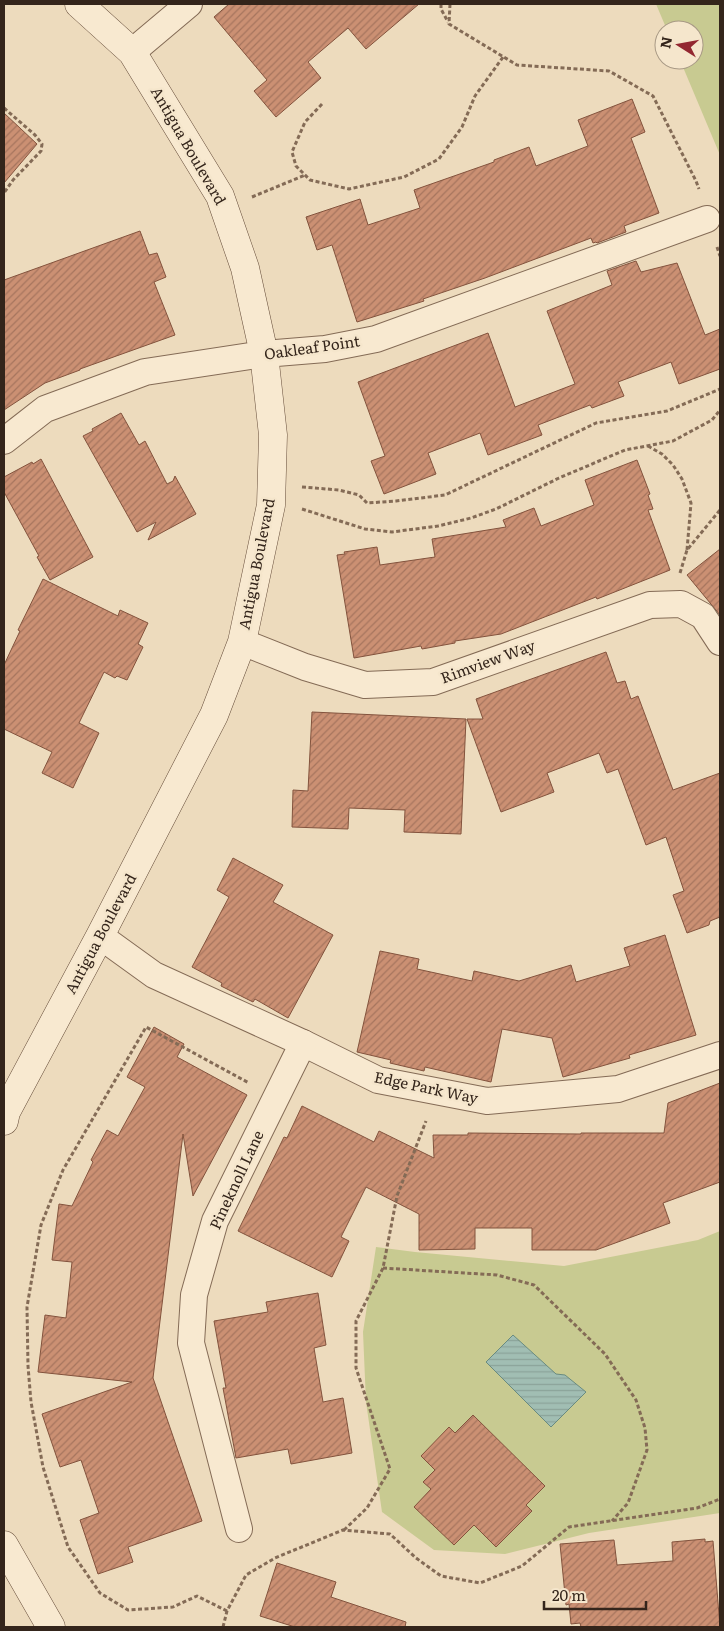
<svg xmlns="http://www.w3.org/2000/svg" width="724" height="1631" font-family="Literata,serif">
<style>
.green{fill:#c8ca91}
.water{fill:url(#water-rules);stroke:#698b80}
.building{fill:url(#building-hatch);stroke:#83533d}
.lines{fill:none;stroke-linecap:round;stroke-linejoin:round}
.street-casing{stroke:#846b56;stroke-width:28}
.secondary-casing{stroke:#664d3a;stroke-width:29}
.path{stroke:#846b56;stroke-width:3;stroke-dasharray:4 2.5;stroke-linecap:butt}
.street{stroke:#f8e9d0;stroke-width:26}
.secondary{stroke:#f8e9d0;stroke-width:28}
.labels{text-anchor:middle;stroke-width:5;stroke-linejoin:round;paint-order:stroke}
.street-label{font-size:15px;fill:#34251b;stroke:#f5e6cc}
</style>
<defs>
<pattern id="water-rules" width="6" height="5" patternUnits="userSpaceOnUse" patternTransform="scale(1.25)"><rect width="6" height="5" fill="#a1beb3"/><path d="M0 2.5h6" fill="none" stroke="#8ba399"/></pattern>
<pattern id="building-hatch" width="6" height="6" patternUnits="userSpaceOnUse" patternTransform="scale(1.25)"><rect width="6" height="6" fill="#cb9073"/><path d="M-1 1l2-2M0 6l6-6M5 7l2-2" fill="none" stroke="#a6755e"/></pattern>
</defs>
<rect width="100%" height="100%" fill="#eddbbd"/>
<!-- green -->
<g class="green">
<polygon points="656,4 720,4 720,155 680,60 694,60 694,30 667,30"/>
<polygon points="720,1231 720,1513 589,1533 505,1554 434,1550 382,1512 366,1402 363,1332 376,1247 415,1252 564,1266 698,1240"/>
</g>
<!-- water -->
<polygon class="water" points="513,1335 556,1374 565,1375 586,1392 551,1427 486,1362"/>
<!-- building -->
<g class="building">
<polygon points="229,4 419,4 366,49 348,28 308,62 321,78 276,117 254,91 267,80 214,17"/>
<polygon points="632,99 645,132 631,138 659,213 624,226 626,232 597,243 596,242 593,243 591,238 485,278 423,299 424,301 357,322 332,245 317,250 306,217 360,199 368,225 420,208 414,190 494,162 494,160 529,147 536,166 588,146 578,120"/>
<polygon points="4,113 37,144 4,183"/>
<polygon points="140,231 149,255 157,253 166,277 154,282 175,335 80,369 80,370 45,383 4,410 4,280"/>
<polygon points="636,261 641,272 677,263 705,335 720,329 720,369 679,384 671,362 618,382 624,396 592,408 590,405 538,425 542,435 488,455 480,433 428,453 436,474 384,494 371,461 385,456 358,382 488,333 515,407 575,384 547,311 612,285 607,271"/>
<polygon points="121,413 139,445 145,441 167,484 173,481 175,476 196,514 148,540 156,522 137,532 83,436 93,431 92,429"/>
<polygon points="41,459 93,557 50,580 37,557 39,556 4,492 4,477 32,462 33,464"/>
<polygon points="637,460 650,494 648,495 653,509 648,510 670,570 597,599 596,597 501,634 455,641 455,643 422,649 421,646 354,658 337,555 345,554 344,552 377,547 380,565 435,557 432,539 506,527 503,520 534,508 541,526 594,505 585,480"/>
<polygon points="720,549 720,615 687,575"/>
<polygon points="43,579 118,616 120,610 148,623 138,644 143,647 127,680 117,676 115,678 104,672 79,723 99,733 73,788 42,773 52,752 4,729 4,665 20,631 18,630"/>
<polygon points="606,652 617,683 625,681 631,699 638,696 673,790 720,773 720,917 710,921 709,925 687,933 673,895 684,891 666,837 646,845 618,769 607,773 599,753 547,773 554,792 501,812 467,719 483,719 476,699"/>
<polygon points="312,712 466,719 461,834 404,832 405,810 349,808 348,829 292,827 293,790 308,791"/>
<polygon points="233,858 283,885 273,902 333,935 288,1018 255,999 253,1002 221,986 222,983 192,967 229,897 217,890"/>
<polygon points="665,935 696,1035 629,1055 630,1058 563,1077 552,1038 502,1029 491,1082 425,1067 424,1071 390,1063 391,1060 357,1052 380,951 419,959 417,969 472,981 474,971 519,981 571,965 576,982 630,966 624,948"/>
<polygon points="154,1027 184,1044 177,1057 247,1095 193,1196 183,1134 153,1378 202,1521 128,1547 133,1562 98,1574 80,1520 99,1513 81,1460 60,1467 42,1414 132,1382 38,1372 45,1315 66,1318 72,1262 52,1260 59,1204 72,1206 93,1162 91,1160 107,1130 118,1136 145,1087 127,1077"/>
<polygon points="720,1083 720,1182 663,1203 670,1223 596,1250 532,1250 532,1228 475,1228 475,1249 419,1250 419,1214 366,1187 341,1237 349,1241 332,1277 238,1231 284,1137 287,1138 302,1106 374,1142 379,1131 434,1158 433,1135 468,1135 468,1133 581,1134 581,1133 664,1133 668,1103"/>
<polygon points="318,1293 326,1345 314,1348 323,1402 343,1398 352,1453 291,1464 288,1449 236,1458 223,1388 226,1388 214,1321 268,1312 266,1302"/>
<polygon points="473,1415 545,1486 526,1505 532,1511 496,1547 474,1525 454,1545 414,1507 431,1489 423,1482 435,1470 421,1456 449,1427 455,1433"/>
<polygon points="705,1539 705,1542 713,1541 720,1627 581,1627 580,1623 571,1624 569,1604 566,1605 560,1544 614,1540 617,1565 673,1561 672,1542"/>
<polygon points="277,1563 336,1582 331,1597 406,1622 405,1627 295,1627 260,1616"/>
</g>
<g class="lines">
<!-- street casing -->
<g class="street-casing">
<g id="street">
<polyline points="132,52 189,4"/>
<polyline points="4,441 45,409 145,372 264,354 325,349 376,339 707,219"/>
<polyline points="242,642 305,667 365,685 433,682 650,605 681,604 703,616 720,642"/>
<polyline points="100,936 154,975 303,1043 378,1080 487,1101 618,1089 720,1055"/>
<polyline points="239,1529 191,1343 194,1295 215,1221 303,1043"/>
</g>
</g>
<!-- secondary casing -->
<g class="secondary-casing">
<g id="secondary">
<polyline points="4,1121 6,1112 100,936 214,715 242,642 271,505 273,435 264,354 245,268 220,196 132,52 79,4"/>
<polyline points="4,1545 51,1627"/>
</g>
</g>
<!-- path -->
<g class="path">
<polyline points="441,4 441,9 448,22"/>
<polyline points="450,4 449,24 517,65 609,71 653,96 696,181 699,189"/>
<polyline points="322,104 305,122 292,152 296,166 310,180 349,189 404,177 439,159 462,127 475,96 503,57"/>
<polyline points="4,108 35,135 42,144 41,151 13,180 4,193"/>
<polyline points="252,197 305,175"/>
<polyline points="717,247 720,256"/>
<polyline points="648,446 662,454 673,465 682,479 691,503 687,550"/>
<polyline points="302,487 339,490 359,495 367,503 396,501 445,495 596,423 667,411 720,389"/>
<polyline points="302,509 365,529 392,532 438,526 471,518 496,509 559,478 625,450 673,441 712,420 720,410"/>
<polyline points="680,573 687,550 720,510"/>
<polyline points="383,1268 497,1275 534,1285 605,1354 636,1400 645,1428 647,1450 628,1503 612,1521"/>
<polyline points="344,1530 367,1508 390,1469 356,1368 356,1321 383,1268 397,1196 426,1121"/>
<polyline points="227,1611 197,1596 173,1607 128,1610 100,1593 68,1547 43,1467 31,1402 28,1366 27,1307 41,1225 63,1170 146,1027 249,1083"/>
<polyline points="223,1627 227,1611 246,1575 275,1558 343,1530 390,1534 416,1558 441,1576 480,1583 522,1566 569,1527 697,1508 720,1499"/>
</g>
<!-- street -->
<use href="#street" class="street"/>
<!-- secondary -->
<use href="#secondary" class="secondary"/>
</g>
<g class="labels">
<!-- street labels -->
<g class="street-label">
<text transform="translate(188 146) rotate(60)" y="5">Antigua Boulevard</text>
<text transform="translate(312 348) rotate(-8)" y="5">Oakleaf Point</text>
<text transform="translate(257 564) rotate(-79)" y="5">Antigua Boulevard</text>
<text transform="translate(488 662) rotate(-20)" y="5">Rimview Way</text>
<text transform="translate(101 934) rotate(-62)" y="5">Antigua Boulevard</text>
<text transform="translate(426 1088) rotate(12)" y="5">Edge Park Way</text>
<text transform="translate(237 1180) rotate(-65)" y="5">Pineknoll Lane</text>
</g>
</g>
<!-- border -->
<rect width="724" height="1631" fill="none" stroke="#34251b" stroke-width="10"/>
<!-- north arrow -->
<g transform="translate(679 45) rotate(281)"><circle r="24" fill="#f5e6cc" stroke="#a89985"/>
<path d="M0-4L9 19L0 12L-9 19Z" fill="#932730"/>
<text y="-8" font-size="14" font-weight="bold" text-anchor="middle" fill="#34251b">N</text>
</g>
<!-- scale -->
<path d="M544 1601v8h102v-8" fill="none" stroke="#34251b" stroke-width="2.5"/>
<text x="552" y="1601" font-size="15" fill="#34251b" stroke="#f5e6cc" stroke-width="4" paint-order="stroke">20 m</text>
</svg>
